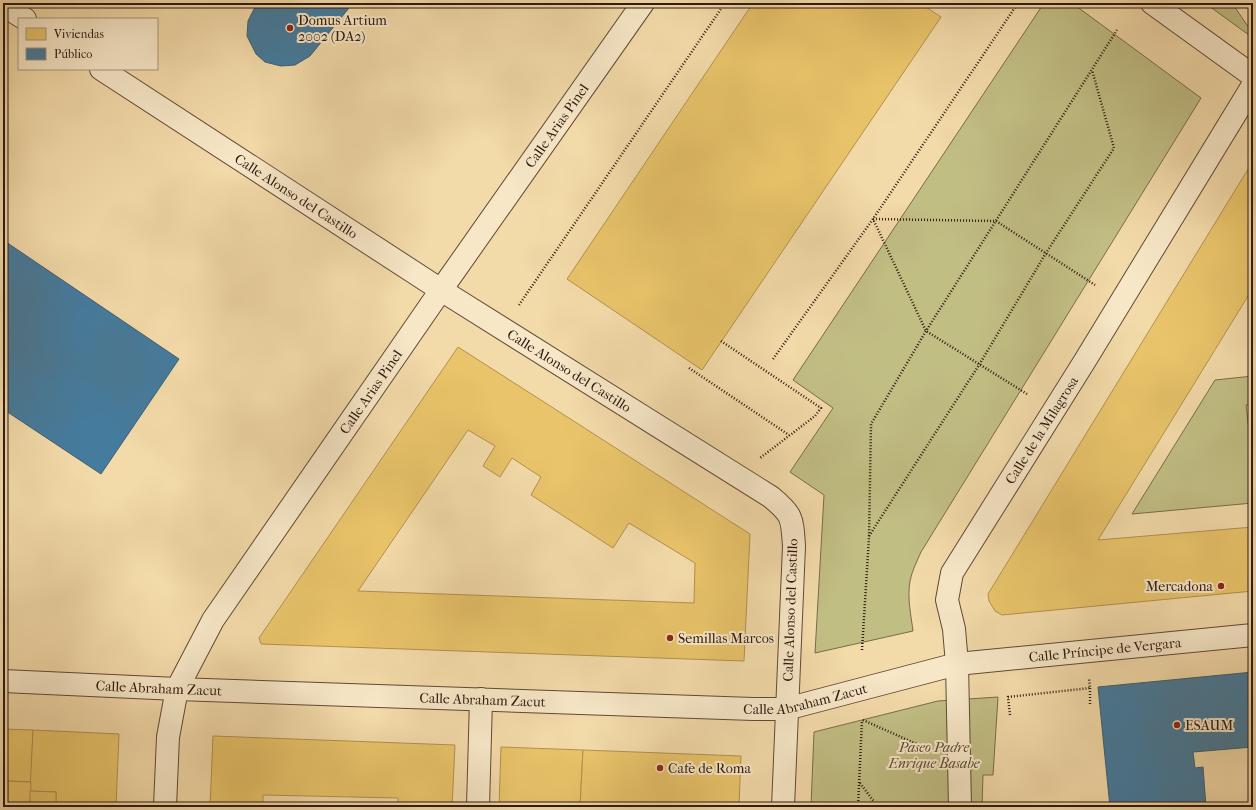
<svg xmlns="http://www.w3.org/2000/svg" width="1256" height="810" font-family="'IM FELL French Canon',serif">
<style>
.green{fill:#c1be84;stroke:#786c4a}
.homes{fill:#e9c46a;stroke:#b1914f;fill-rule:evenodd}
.public{fill:#457b9d;stroke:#3e5e73}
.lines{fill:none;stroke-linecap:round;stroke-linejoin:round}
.pedestrian-casing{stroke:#604937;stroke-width:24}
.minor-casing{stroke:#604937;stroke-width:24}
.path{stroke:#2f1911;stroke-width:2.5;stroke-dasharray:1 2;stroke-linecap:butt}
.pedestrian{stroke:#f7e7c7;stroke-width:22}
.minor{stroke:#f7e7c7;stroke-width:22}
.poi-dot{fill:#8f2418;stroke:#f7e7c7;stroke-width:1.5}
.labels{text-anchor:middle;stroke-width:4;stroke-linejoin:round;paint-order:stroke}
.poi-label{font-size:14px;fill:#2f1911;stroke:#f7e7c7;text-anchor:start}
.street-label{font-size:14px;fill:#2f1911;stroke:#f7e7c7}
.park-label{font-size:14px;font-style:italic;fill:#5b4b34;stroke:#f7e7c7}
</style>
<rect width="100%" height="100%" fill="#f3daa9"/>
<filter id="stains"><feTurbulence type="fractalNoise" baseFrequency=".005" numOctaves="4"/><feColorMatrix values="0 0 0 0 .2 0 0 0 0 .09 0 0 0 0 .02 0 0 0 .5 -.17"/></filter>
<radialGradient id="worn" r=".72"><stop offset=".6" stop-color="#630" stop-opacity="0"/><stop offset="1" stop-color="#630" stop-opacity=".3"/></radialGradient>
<!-- green -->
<g class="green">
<path d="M1044,3h28l129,95 -280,454c-4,9 -9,19 -11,29 -3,17 1,34 3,50l-98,22 9,-158 -34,-23 43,-64 -40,-28z"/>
<polygon points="1205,3 1232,3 1253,34 1253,38"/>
<polygon points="1253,376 1253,404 1246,405 1253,465 1253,503 1132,514 1215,380"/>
<polygon points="998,697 993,775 983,775 982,807 811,807 814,732 938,701"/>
</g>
<!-- homes -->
<g class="homes">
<polygon points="753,3 920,3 941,17 702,370 567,279"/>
<polygon points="1253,161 1253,288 1098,540 1253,527 1253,591 1002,615 995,611 989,601 988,594"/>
<path d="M458,347l292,187 -6,127 -483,-17 -2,-6zM468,430l27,16 -12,20 17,11 12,-19 29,19 -10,18 82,53 16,-25 66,40 -1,40 -336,-12z"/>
<polygon points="3,729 33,730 31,782 8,781 8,796 3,796"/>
<polygon points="33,730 119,734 116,807 56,807 56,792 30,791"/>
<polygon points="213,736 455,745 452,807 398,807 398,798 263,795 263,807 210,807"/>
<polygon points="501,747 583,750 580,807 499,807"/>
<polygon points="583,750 741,756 739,807 624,806 624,807 580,807"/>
<polygon points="8,781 31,782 30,807 3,807 3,796 8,796"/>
<polygon points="30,791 56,792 56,807 30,807"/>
</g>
<!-- public -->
<g class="public">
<polygon points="257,3 353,3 310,56 295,65 281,66 265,62 256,54 247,36 248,21"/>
<polygon points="3,240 179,359 101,474 3,409"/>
<polygon points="1253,672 1253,747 1193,752 1195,768 1203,767 1206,807 1110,807 1098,687"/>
</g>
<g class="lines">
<!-- pedestrian casing -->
<g class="pedestrian-casing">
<g id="pedestrian">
<path id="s1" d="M441,290l202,-287"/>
<polyline points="957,664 960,807"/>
<polyline points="478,807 481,699"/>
</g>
</g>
<!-- minor casing -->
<g class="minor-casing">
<g id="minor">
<polyline points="1152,3 1253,76"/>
<polyline points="3,5 25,19"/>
<path id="s2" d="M101,69l340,221 330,207c22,18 21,21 23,49l-11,261"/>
<path id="s3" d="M957,664l-3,-35 -7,-29 5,-27 134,-214 167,-274"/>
<path id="s4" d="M3,681l174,8 576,20h33l171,-45 296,-29"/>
<path id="s5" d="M165,807l3,-70 9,-48 36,-69 228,-330"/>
</g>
</g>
<!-- path -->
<g class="path">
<polyline points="519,305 725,3"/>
<polyline points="721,341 821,408 815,416 760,458"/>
<polyline points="773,359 873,219 1018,3"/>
<polyline points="689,368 789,435"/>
<polyline points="1027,394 926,331 873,219 996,221 1095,285"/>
<polyline points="869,536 979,365 1046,253 1114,148 1092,70"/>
<polyline points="862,650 869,537 871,424 926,331 1117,30"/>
<polyline points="1090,688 1090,704"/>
<polyline points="1010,715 1008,697 1090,688 1089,678"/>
<polyline points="863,720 930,750"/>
<polyline points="860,783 878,807"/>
<polyline points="858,807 862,720"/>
</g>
<!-- pedestrian -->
<use href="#pedestrian" class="pedestrian"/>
<!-- minor -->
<use href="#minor" class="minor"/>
</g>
<!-- markers -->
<g class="poi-dot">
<circle cx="290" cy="28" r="4"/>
<circle cx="1221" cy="586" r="4"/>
<circle cx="670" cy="638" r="4"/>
<circle cx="1177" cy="725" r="4"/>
<circle cx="660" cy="768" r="4"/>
</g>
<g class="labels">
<!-- poi labels -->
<g class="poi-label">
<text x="298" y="25">Domus Artium<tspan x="298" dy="16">2002 (DA2)</tspan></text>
<text x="1213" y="591" text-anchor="end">Mercadona</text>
<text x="678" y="643">Semillas Marcos</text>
<text x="1185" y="730">ESAUM</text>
<text x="668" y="773">Cafe de Roma</text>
</g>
<!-- street labels -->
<g class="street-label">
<text dy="5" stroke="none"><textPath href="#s1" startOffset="201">Calle Arias Pinel</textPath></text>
<text dy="5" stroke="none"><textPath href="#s2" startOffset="233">Calle Alonso del Castillo</textPath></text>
<text dy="5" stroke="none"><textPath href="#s2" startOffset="557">Calle Alonso del Castillo</textPath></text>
<text dy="5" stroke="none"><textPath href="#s5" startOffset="474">Calle Arias Pinel</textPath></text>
<text dy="5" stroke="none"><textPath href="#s3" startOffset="261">Calle de la Milagrosa</textPath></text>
<text transform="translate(790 610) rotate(-88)" y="5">Calle Alonso del Castillo</text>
<text dy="5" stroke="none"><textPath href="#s4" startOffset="1109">Calle Príncipe de Vergara</textPath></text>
<text dy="5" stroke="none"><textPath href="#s4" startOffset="156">Calle Abraham Zacut</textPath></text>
<text dy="5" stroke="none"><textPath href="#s4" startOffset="804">Calle Abraham Zacut</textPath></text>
<text dy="5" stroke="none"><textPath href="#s4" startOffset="480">Calle Abraham Zacut</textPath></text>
</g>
<!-- park labels -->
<g class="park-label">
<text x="934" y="752">Paseo Padre<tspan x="934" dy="16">Enrique Basabe</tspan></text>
</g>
</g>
<!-- margin -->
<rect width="1256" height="810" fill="none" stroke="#f3daa9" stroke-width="16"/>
<rect x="4" y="4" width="1248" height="802" fill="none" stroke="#2f1911" stroke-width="2"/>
<rect x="8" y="8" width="1240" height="794" fill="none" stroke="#2f1911"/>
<!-- legend -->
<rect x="18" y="18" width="140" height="52" fill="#f7e7c7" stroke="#a7957e"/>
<rect x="26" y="28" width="20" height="12" fill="#e9c46a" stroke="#a7957e"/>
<text x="54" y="38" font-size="12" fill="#2f1911">Viviendas</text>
<rect x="26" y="48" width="20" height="12" fill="#457b9d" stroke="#a7957e"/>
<text x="54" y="58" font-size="12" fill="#2f1911">Público</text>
<rect width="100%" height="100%" filter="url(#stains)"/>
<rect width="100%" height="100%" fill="url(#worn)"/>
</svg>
